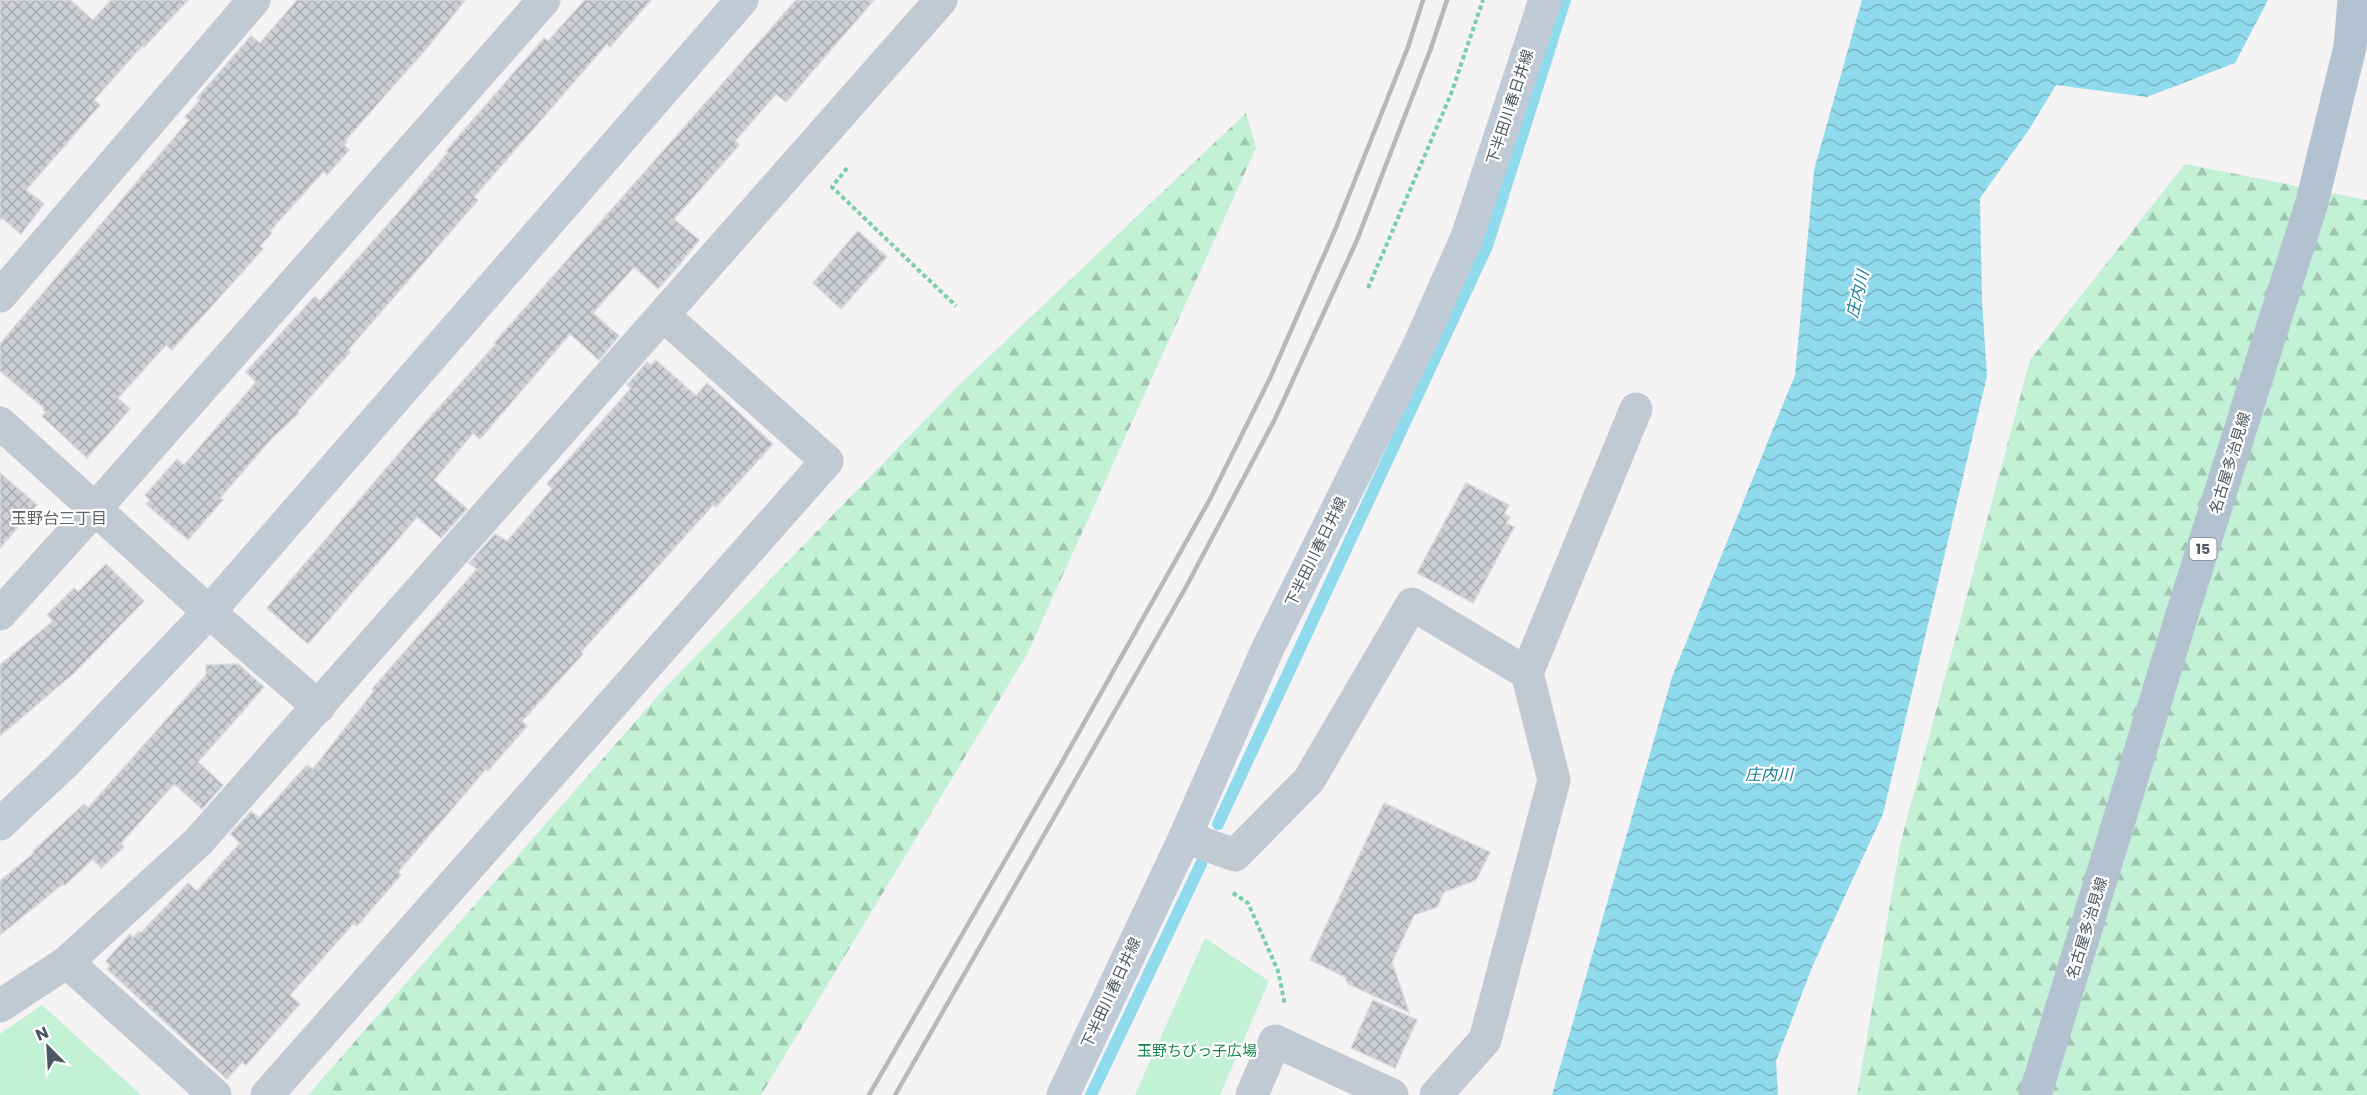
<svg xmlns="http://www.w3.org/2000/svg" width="2367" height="1095" font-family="Poppins,'Noto Sans JP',sans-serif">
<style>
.forest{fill:url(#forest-firs)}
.park{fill:#c3f1d5}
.water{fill:url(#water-waves)}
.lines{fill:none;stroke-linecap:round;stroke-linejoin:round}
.stream{stroke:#90daee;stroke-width:12}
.building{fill:url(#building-cross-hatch);stroke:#d7d9de;stroke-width:1.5}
.path{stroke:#7ad0a6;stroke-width:4;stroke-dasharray:4.5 3;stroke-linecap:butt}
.street{stroke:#c1cad2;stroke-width:33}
.secondary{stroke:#c1cbd6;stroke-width:33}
.primary{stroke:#b3c2d1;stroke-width:33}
.rail{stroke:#b5b8bd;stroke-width:4.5}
.labels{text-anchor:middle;stroke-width:4.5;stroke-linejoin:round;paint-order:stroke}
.shield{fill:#fff;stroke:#808990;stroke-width:1.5}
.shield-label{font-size:14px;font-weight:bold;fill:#4a5661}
.street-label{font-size:15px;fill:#4a5661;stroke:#fff}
.park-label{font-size:15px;fill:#17864f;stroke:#fff}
.water-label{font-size:16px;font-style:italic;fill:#0c7c9b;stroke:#fff}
.neighbourhood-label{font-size:16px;fill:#5f6368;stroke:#fff}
</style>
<defs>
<pattern id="forest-firs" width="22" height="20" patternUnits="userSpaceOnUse" patternTransform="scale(1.5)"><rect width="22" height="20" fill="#c3f1d5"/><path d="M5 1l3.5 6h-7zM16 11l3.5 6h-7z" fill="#a0c6b0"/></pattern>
<pattern id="water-waves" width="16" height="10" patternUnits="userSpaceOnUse" patternTransform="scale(1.5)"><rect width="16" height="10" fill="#90daee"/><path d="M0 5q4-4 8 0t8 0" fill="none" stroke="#78b4c4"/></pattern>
<pattern id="building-cross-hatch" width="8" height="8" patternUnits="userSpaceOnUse" patternTransform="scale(1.5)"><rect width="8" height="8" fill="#cdcfd5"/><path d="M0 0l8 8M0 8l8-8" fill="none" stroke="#a8abb0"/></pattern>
</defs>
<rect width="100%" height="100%" fill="#f5f3f3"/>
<!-- forest -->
<g class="forest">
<polygon points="1246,113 1256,148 1027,654 761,1095 308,1095 663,690 958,386"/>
<polygon points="2185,164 2367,200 2367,1095 1857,1095 1901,841 2030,360"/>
</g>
<!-- park -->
<g class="park">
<polygon points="1205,938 1269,981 1220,1095 1135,1095"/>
<polygon points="42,1005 141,1095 0,1095 0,1034"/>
</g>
<!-- water -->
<polygon class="water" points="1862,0 2268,0 2235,63 2147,97 2056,85 2028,131 1980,198 1982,301 1987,376 1883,814 1813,965 1776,1061 1778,1095 1552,1095 1672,677 1795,375 1814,170"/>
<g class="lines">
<!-- stream -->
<g class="stream">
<polyline points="1218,824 1487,246 1565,0"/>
<polyline points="1091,1095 1201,864"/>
</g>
</g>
<!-- building -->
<g class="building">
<polygon points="0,0 70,0 93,20 111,0 188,0 144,47 142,46 94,100 100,105 26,190 44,204 21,234 2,218 0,220"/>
<polygon points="297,0 465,0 432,42 345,141 347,142 344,145 349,150 327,175 323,172 270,231 272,233 260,246 263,249 172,350 166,345 118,398 130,409 87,458 42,416 46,412 43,410 44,408 0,371 0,344 189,120 185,117 200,100 197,98 251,36 260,43"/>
<polygon points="585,0 651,0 610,47 607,44 474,197 478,200 348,350 350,352 298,411 299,413 272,438 220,498 223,500 188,540 146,504 150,500 145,495 177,459 184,465 256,382 246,372 315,296 320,301 405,205 448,152 446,151 544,38 548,41"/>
<polygon points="796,0 874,0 786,102 776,94 735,141 739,145 674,219 699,240 679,265 658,289 634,267 593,313 619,336 599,360 570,334 480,439 473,433 434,480 467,509 441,538 417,517 308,644 267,608 424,424 496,344 494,343"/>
<polygon points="858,231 887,257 841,309 813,283"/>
<polygon points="656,360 696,396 707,383 773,444 716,507 713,505 581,652 583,654 522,721 527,726 488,771 486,769 398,872 401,875 357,926 354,923 290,995 300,1004 246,1065 242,1062 227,1079 107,969 110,966 106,961 130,934 133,938 139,931 141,933 188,883 197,891 240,843 230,834 251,811 259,818 307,765 313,769 374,691 372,689 477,569 469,563 495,534 507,541 552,489 547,484 631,388 627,385 647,362 651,365"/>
<polygon points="0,473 37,505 0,548"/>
<polygon points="1466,483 1509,505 1504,514 1510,517 1506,523 1514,527 1473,603 1417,573"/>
<polygon points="106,564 144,601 74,673 0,736 0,665 53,621 47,615 74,588 78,592"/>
<polygon points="238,664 264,687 198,762 223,785 202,809 174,784 121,843 124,847 101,868 93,859 65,885 63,884 0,935 0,881 34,853 33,851 84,804 88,808 206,675 206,665"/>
<polygon points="1384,803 1490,852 1476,880 1444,892 1437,907 1414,915 1392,962 1409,1012 1348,984 1345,977 1310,960"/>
<polygon points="1373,1000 1417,1020 1395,1068 1351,1048"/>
</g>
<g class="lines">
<!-- path -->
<g class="path">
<polyline points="847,168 832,187 956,306"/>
<polyline points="1368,288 1451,94 1483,0"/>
<polyline points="1233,893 1248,903 1278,971 1285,1005"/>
</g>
<!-- street -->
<g class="street">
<polyline points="0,296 254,0"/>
<polyline points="0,423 209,612 319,707"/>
<polyline points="0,614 95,509 544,0"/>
<polyline points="1185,837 1235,855 1309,780 1412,604 1527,673"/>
<polyline points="67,962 215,1095"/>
<polyline points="0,1006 67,962 198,842 941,0"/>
<polyline points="267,1095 827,461 663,315"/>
<polyline points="1252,1095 1275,1041 1392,1095"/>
<polyline points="1436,1095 1485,1040 1554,780 1527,673 1636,409"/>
</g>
<!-- secondary -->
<g class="secondary">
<polyline points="0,824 64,764 209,612 742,0"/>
<polyline points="1063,1095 1185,837 1267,650 1420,343 1467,237 1545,0"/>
</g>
<!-- primary -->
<polyline class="primary" points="2035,1095 2180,621 2312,202 2350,47 2354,0"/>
<!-- rail -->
<g class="rail">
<polyline points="869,1095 1061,764 1209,501 1271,376 1335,230 1408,47 1423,0"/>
<polyline points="895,1095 1186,587 1275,419 1357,240 1431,48 1447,0"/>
</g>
</g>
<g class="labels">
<!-- shield labels -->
<rect class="shield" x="2189.5" y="538" width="27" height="22" rx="4.5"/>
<g class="shield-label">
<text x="2203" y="554">15</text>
</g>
<!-- street labels -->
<g class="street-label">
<text transform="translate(1510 107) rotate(-72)" y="5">下半田川春日井線</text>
<text transform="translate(2230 463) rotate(-73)" y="5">名古屋多治見線</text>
<text transform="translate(1316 552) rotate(-64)" y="5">下半田川春日井線</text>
<text transform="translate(2087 928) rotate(-73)" y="5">名古屋多治見線</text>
<text transform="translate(1111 993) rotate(-65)" y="5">下半田川春日井線</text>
</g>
<!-- park labels -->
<g class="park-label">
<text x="1197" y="1056">玉野ちびっ子広場</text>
</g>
<!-- water labels -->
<g class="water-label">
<text transform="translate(1857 294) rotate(-76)" y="6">庄内川</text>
<text x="1769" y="780">庄内川</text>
</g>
<!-- neighbourhood labels -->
<g class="neighbourhood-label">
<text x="59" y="524">玉野台三丁目</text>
</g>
</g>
<!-- north arrow -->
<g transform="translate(48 1047) rotate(336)" stroke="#ffffff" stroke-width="4.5" paint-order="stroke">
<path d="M0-4.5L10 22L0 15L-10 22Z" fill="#4a5661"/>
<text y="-9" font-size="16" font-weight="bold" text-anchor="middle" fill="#4a5661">N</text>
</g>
</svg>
